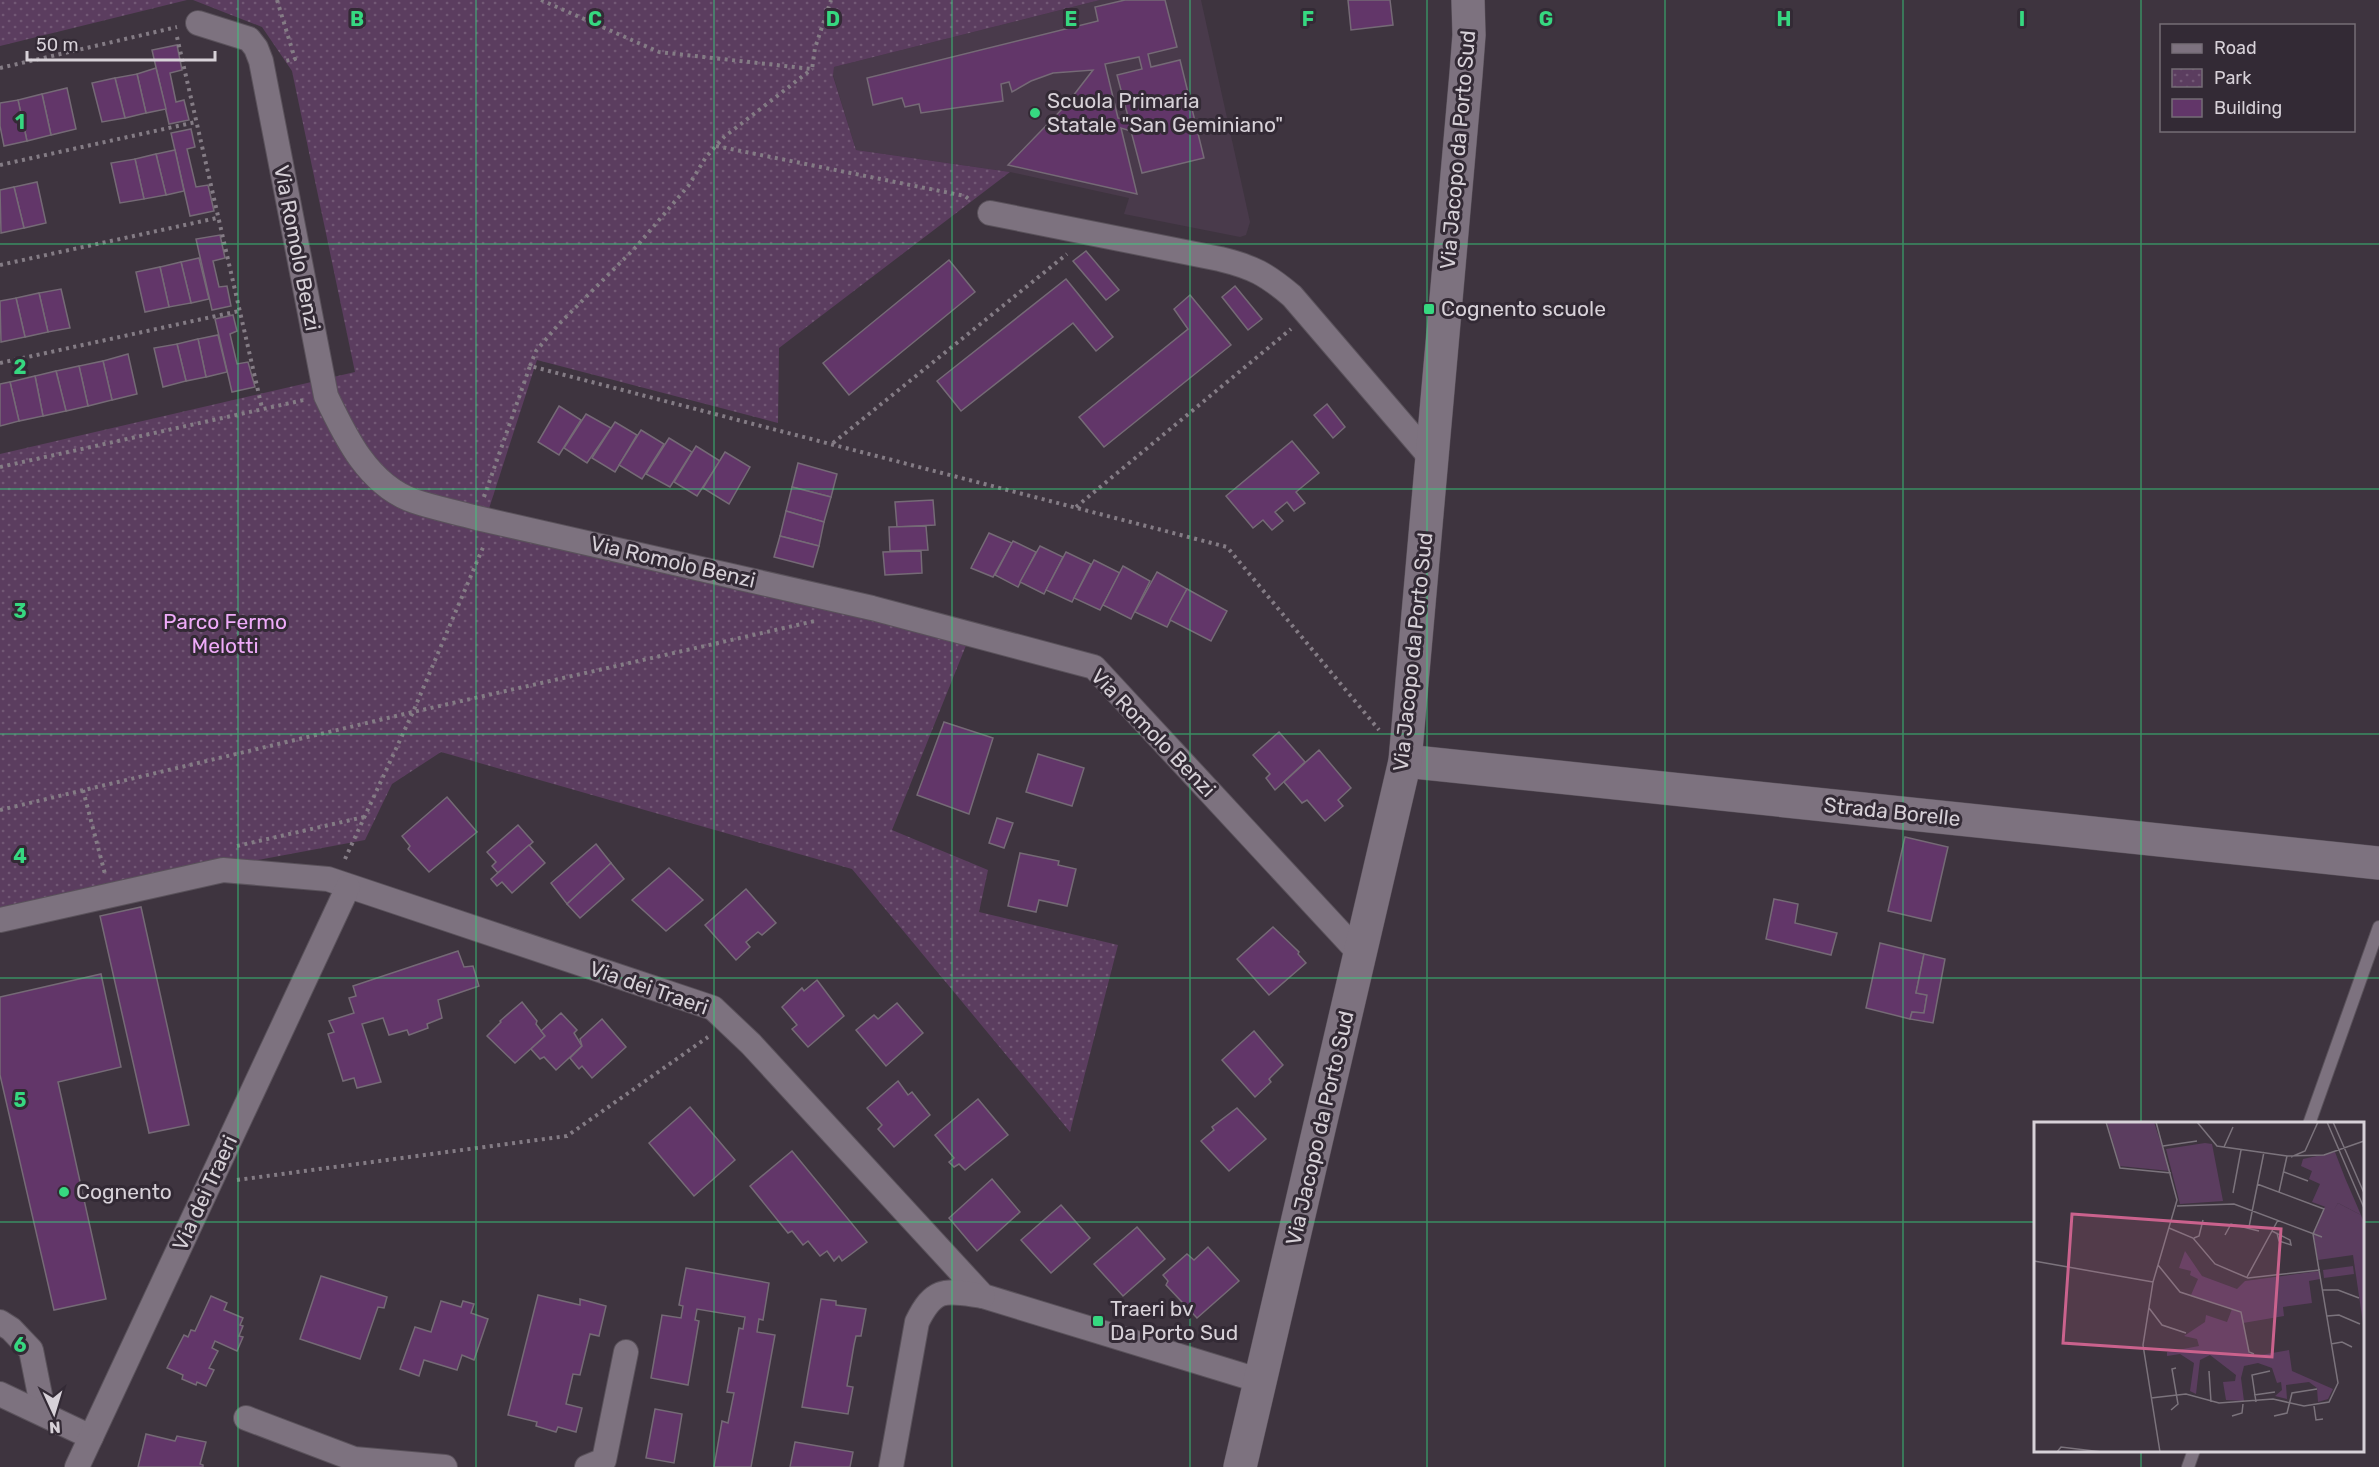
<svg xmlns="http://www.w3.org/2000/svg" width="2379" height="1467" font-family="Rubik,sans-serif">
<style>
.built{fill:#493a4b}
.park{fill:url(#park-dots)}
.building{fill:#623669;stroke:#756a76;stroke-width:1.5;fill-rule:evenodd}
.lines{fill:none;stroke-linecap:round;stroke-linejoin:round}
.lane-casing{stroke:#5a525b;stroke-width:14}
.street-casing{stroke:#5a525b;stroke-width:26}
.secondary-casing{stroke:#5a525b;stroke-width:34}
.path{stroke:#847c85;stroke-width:4;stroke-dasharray:3 4.5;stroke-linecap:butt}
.lane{stroke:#7d727f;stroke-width:12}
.street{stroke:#7d727f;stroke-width:24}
.secondary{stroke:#7d727f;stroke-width:33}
.grid{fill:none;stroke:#36d880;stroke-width:1.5;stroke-opacity:0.55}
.poi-dot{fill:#36d880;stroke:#332a35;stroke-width:2}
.labels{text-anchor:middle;stroke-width:6;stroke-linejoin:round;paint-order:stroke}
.poi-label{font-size:21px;fill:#d7d1d8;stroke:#332a35;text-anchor:start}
.street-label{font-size:21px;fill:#d7d1d8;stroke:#332a35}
.park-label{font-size:21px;fill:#efabf9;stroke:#332a35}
.inset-road{fill:none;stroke:#7b737c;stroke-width:1.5}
.view{fill:#ca628d;fill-opacity:0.15;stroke:#ca628d;stroke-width:3}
.inset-edge{fill:none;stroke:#d7d1d8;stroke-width:3}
.grid-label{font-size:20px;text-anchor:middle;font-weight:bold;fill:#36d880;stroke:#332a35;stroke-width:6;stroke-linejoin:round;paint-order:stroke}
</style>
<defs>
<pattern id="park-dots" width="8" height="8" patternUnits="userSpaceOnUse" patternTransform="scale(1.5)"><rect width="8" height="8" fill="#5b3d5f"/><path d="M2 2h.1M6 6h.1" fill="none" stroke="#725875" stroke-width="1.8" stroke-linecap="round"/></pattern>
</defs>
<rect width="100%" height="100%" fill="#3e343f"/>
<!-- built -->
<polygon class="built" points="1100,0 1201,0 1250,222 1246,235 1240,237 1124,214 1129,198 1010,172 856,150 833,75 834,67"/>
<!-- park -->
<g class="park">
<polygon points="0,0 187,0 0,46"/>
<polygon points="193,0 1100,0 834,67 833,76 856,150 1010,172 779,348 778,423 537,360 485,521 967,643 892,830 988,870 979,912 1118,945 1070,1132 852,869 441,752 392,784 365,840 188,873 0,914 0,454 355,372 292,71 262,27"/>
</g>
<!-- building -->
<g class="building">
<path d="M1125,0h40l12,47 -29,7 3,13 29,-7 24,98 -62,15 -11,-42 -10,-3 16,66 -129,-29 58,-60 27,-35 -40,3 -22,8 -19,11 -3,-10 -8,2 2,17 -82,12 -2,-9 -14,3 -3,-9 -29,7 -6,-27 231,-57 -3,-14zM1139,57l3,12 -25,6 12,45 -11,-2 -13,-54z"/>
<polygon points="1348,0 1390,0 1393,25 1351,30"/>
<polygon points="177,45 182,70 170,73 176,102 184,100 189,120 169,124 152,50"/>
<polygon points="156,68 166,109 146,113 137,74"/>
<polygon points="137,74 146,113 125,118 115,78"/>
<polygon points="115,78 125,118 102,122 92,83"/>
<polygon points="67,88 76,129 51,135 42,94"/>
<polygon points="42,94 51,135 27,141 18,100"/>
<polygon points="18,100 27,141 4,146 0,126 0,103"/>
<polygon points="191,129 195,147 187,149 196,187 208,185 214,211 190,216 171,133"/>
<polygon points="175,150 184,191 166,195 156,154"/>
<polygon points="156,154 166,195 144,199 135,159"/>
<polygon points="135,159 144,199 120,203 111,163"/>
<polygon points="37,182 46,223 24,228 14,187"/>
<polygon points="14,187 24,228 1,233 0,190"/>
<polygon points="220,235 225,258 213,261 219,287 227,286 231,306 212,310 196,239"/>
<polygon points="1086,251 1119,290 1106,300 1073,261"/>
<polygon points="199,258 209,299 191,303 181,262"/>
<polygon points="949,260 975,292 849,395 823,363"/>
<polygon points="181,262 191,303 169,307 160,267"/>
<polygon points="160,267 169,307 145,312 136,272"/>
<polygon points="1066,279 1113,337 1096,351 1073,323 961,411 937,381"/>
<polygon points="1235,286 1262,319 1248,330 1222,297"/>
<polygon points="61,289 70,328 48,332 39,293"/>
<polygon points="39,293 48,332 25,337 16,298"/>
<polygon points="1190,295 1231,345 1104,447 1079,417 1188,329 1174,309"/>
<polygon points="16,298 25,337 1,342 0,301"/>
<polygon points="233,315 237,331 230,334 237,364 248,362 255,387 232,392 215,319"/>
<polygon points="218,335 227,372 206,377 198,339"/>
<polygon points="198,339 206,377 186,381 177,344"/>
<polygon points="177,344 186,381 163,387 154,348"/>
<polygon points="128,354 137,394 112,400 103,361"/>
<polygon points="103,361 112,400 88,406 79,366"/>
<polygon points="79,366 88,406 66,411 56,371"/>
<polygon points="56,371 66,411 43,416 35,376"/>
<polygon points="35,376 43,416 19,421 10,382"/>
<polygon points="10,382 19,421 0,426 0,384"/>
<polygon points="1327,404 1345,427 1333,438 1314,415"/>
<polygon points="559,406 581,420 559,455 538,442"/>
<polygon points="586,414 611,428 587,463 564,448"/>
<polygon points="615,422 637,435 615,472 592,458"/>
<polygon points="641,430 664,444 642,479 619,465"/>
<polygon points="669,438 692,452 670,487 646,474"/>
<polygon points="1292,441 1319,473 1296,492 1305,503 1294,511 1287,502 1275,512 1283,521 1272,530 1263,520 1253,528 1226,496"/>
<polygon points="696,446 720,461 697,496 674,482"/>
<polygon points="725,452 750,467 729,504 703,488"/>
<polygon points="798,463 837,474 831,497 792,487"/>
<polygon points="792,487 831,497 824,522 786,511"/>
<polygon points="933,500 935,525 897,527 895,502"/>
<polygon points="786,511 824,522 819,546 780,536"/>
<polygon points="926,526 928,550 890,551 889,527"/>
<polygon points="989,533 1012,543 993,577 971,568"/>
<polygon points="780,536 819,546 813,567 774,557"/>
<polygon points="1013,541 1036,552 1018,587 995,575"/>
<polygon points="1040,546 1063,557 1044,594 1020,582"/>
<polygon points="921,551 922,573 885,575 883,552"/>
<polygon points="1066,552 1091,564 1072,602 1046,590"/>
<polygon points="1094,560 1120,573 1100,610 1074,598"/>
<polygon points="1123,566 1150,581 1131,619 1103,605"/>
<polygon points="1157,572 1187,589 1167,627 1135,612"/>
<polygon points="1187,589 1227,611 1211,641 1170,620"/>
<polygon points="944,722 993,738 969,814 917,795"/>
<polygon points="1279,732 1305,762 1275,790 1266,778 1270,774 1253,755"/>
<polygon points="1319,750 1351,788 1338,800 1343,806 1325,821 1307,800 1302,803 1284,782"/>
<polygon points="1038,754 1084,768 1072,806 1026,792"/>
<polygon points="447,797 477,832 429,872 408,849 410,846 402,836"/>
<polygon points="997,818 1013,823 1004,848 989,843"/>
<polygon points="518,825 533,842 498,873 492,866 496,862 487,852"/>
<polygon points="1905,837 1948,847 1931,921 1888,911"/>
<polygon points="596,844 611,863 567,904 551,883"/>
<polygon points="529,845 545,863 512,893 502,882 497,886 491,879"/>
<polygon points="1020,853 1059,861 1058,865 1076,869 1067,906 1039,900 1036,912 1008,906"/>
<polygon points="611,863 624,879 580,918 567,904"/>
<polygon points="669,868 703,900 666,931 632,900"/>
<polygon points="746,889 776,923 762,935 758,932 746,942 750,947 736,960 705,925"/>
<polygon points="1774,899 1798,904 1795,923 1837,933 1831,955 1766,939"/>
<polygon points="141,907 189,1125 149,1133 100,916"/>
<polygon points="1273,927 1299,952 1298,954 1306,963 1269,995 1237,959"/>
<polygon points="1880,943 1924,954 1916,993 1927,995 1924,1013 1912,1012 1910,1019 1866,1008"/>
<polygon points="458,951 464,967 473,966 479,986 438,1000 442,1018 427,1024 428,1028 409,1035 407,1030 389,1035 383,1018 362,1024 381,1082 357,1088 354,1078 343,1081 328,1034 334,1032 329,1021 354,1013 349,998 356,996 353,986"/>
<polygon points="1924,954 1945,959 1933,1023 1910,1019 1912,1012 1924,1013 1927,995 1916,993"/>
<polygon points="101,974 121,1067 58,1082 106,1299 54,1310 0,1075 0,997"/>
<polygon points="817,980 844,1016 808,1047 792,1029 797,1025 782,1007 802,988 804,991"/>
<polygon points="522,1002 537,1021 536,1024 545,1036 515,1063 487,1036 501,1022 500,1021"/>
<polygon points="897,1003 923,1033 886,1066 856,1030 874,1015 878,1019"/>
<polygon points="561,1013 577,1030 574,1033 582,1046 556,1070 544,1057 540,1059 531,1049 545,1036 541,1031"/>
<polygon points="602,1019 626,1047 592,1078 582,1066 579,1069 570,1058 582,1046 580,1039"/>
<polygon points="1254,1031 1283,1065 1269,1079 1271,1082 1255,1097 1222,1060"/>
<polygon points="898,1081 908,1095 912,1092 930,1115 894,1147 878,1129 882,1125 867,1108"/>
<polygon points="978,1099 1008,1135 965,1170 959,1164 954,1167 949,1162 954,1158 935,1135"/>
<polygon points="690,1107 735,1160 694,1196 649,1143"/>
<polygon points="1237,1108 1266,1139 1229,1171 1201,1141 1214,1130 1212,1127"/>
<polygon points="792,1151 867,1242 842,1261 839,1256 834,1261 827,1251 820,1256 808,1241 803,1245 792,1231 788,1233 750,1186"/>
<polygon points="992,1179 1020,1212 977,1251 949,1218"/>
<polygon points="1061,1205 1090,1238 1051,1273 1021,1240"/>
<polygon points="1137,1227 1165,1259 1123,1296 1094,1264"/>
<polygon points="1208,1247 1239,1281 1197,1318 1166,1285 1168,1281 1163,1275 1187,1254 1194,1260"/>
<polygon points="686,1268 769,1283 763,1320 759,1319 757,1332 775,1335 751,1467 714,1467 722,1421 728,1423 734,1393 727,1392 739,1328 743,1329 745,1317 697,1309 695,1320 699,1321 688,1385 651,1378 662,1315 681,1318 683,1306 679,1305"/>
<polygon points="321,1276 387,1297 384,1308 378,1307 360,1359 300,1339"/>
<polygon points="538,1295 580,1305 580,1299 606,1306 599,1336 590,1334 580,1375 573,1374 566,1404 582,1408 576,1432 558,1427 556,1432 536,1426 537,1422 508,1415"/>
<polygon points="211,1296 227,1303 224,1310 243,1318 240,1325 243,1326 239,1336 243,1337 237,1351 215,1341 212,1348 218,1351 209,1368 214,1370 206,1386 197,1382 196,1385 182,1379 183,1375 167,1368 184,1335 188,1337 191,1330 195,1331"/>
<polygon points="821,1299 836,1301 836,1305 866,1309 861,1336 856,1336 854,1345 847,1386 853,1387 848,1414 802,1407"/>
<polygon points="441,1301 461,1307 463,1301 474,1304 471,1313 488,1319 474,1360 462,1355 457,1370 424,1360 419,1376 400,1369 415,1327 431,1332"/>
<polygon points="655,1409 682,1414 674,1463 646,1458"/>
<polygon points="146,1434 175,1441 177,1436 206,1442 200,1464 203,1465 203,1467 138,1467"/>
<polygon points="795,1442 853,1452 850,1467 790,1467"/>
</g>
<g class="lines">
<!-- lane casing -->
<g class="lane-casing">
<g id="lane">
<polyline points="2309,1124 2379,927"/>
<polyline points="2188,1467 2194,1450"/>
</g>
</g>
<!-- street casing -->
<g class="street-casing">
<g id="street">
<path d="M198,23l51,16 7,9 5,13 65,335c19,40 42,89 88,105 20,7 42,11 63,17l395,90 222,59 267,288"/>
<path d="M990,213l230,46c33,8 46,15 72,37l139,162"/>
<polyline points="0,920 223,870 328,879 713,1008 751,1044 983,1296 1261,1381"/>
<polyline points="0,1322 11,1329 31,1350 40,1395 34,1408"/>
<polyline points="0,1394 91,1437"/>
<polyline points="246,1418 354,1459 445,1467"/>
<polyline points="77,1467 348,887"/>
<polyline points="587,1467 604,1460 626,1352"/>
<path d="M891,1467l26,-145c18,-37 30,-31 66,-26"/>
</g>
</g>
<!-- secondary casing -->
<g class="secondary-casing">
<g id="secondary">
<polyline points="1405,761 2379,863"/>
<polyline points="1240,1467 1405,761 1466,74 1469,35 1468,0"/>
</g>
</g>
<!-- path -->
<g class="path">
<polyline points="277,0 295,59 285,61"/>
<polyline points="541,0 659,52 812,69 815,48 831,0"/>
<polyline points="177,37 262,408"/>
<polyline points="0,68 177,27"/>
<polyline points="716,146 965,196 970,200"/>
<polyline points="0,165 196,122"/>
<polyline points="0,265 217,218"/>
<polyline points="0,363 239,311"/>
<polyline points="530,366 536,351 558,325 636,247 689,185 706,157 724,137 812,69"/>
<polyline points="833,443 1067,254"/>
<polyline points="0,467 304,400"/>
<polyline points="484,497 530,366 1227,547 1379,730"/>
<polyline points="1076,507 1291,329"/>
<polyline points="83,790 105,874"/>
<polyline points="0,810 413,712 815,621"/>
<polyline points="237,846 364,817"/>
<polyline points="345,859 413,712 484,545"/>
<polyline points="237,1180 567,1136 708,1037"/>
</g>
<!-- lane -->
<use href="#lane" class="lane"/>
<!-- street -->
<use href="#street" class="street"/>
<!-- secondary -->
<use href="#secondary" class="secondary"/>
</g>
<!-- grid -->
<path class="grid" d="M238,0v1467M476,0v1467M714,0v1467M952,0v1467M1190,0v1467M1427,0v1467M1665,0v1467M1903,0v1467M2141,0v1124M0,244h2379M0,489h2379M0,734h2379M0,978h2379M0,1222h2036M2362,1222h17M2141,1450v17"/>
<!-- markers -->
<g class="poi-dot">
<circle cx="1035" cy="113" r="6"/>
<rect x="1423" y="303" width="12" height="12" rx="3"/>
<circle cx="64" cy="1192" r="6"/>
<rect x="1092" y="1315" width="12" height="12" rx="3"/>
</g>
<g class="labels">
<!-- poi labels -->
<g class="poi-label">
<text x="1047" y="108">Scuola Primaria<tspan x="1047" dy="24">Statale "San Geminiano"</tspan></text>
<text x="1441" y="316">Cognento scuole</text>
<text x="76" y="1199">Cognento</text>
<text x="1110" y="1316">Traeri bv<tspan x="1110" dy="24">Da Porto Sud</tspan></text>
</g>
<!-- street labels -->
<g class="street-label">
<text transform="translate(1458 150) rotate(-85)" y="7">Via Jacopo da Porto Sud</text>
<text transform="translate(297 248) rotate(79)" y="7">Via Romolo Benzi</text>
<text transform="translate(673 562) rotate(13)" y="7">Via Romolo Benzi</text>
<text transform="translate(1413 652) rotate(-84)" y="7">Via Jacopo da Porto Sud</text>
<text transform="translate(1153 733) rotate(46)" y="7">Via Romolo Benzi</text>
<text transform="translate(1892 812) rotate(6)" y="7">Strada Borelle</text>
<text transform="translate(649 988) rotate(19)" y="7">Via dei Traeri</text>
<text transform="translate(1320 1128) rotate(-77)" y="7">Via Jacopo da Porto Sud</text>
<text transform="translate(205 1193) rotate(-65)" y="7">Via dei Traeri</text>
</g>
<!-- park labels -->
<g class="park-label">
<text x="225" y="629">Parco Fermo<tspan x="225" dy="24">Melotti</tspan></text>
</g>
</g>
<!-- overview -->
<g transform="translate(2034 1122)">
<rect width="330" height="330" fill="#3e343f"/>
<path d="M304,81l23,12 3,8v107l-11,-75 -35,5 -5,-26 12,-28 9,3z" fill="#5b3d5f"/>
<path d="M73,0h47l16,49 -50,-5zM171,21l7,1 11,57 -43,3 -14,-55zM301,30l10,26 16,37 -23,-12 -4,7 -22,-8 8,-18 -11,-5 3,-8 -11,-5 2,-7zM151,129l17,25 35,13 8,-8 74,-10 1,8 -11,2 3,22 -29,4 1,9 -41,7 6,30 6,3 34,-6 3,21 41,18 -5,10 -10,3 -1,-14 -8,-6 -23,3 1,14 -12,-3 7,-6 -1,-8 -4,1 -5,-15 -14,-5 -14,3 -3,12 3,23 -18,-1 -3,-18 12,-1 1,-6 -26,-20 -10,5 -4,34 -6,-3 4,-28 -14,-9 -13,2v-4l32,-6 -2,-7 -13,-3 21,-14 1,-7 21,7 5,-13 -41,-14 7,-16 -8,-4 1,-4 -12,-3zM319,144l1,8 -30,4 -1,-8z" fill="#5b3d5f"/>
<path class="inset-road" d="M72,0l14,46 51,5M122,0l21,78 -24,82 -10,63 17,107M163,0l20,24 70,10 37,-1 40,-14M293,0l37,86M299,0l31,71M129,24l34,-5M190,25l9,-20M257,35l14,-6 13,-29M250,50l24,9M223,62l67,25 -11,25M245,70l8,-36M199,71l8,-43M143,84l57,-2 88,33M215,105l15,-75M135,106l24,10 22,26 33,14 72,-8M238,109l18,9 1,5 -12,-4 -2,-8M191,113l6,-11 28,7M160,116l5,-2 4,-16M0,139l119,21M124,143l22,27 61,20 8,40 5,2M213,155l31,-57M289,168h15l21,8M115,186l13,17 24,8M293,194l12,-1 21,9M297,222l11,-2 10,5M175,249l2,31M220,273l21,-3M117,276l35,-4 33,9 54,-4 31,7 25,-4 9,-19 -25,-149M222,280l-4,-27 18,-4M280,284l2,14 7,-1M137,288l7,-6 -6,-35 4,-1M198,294l10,-3 1,-9M240,294l13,-3 5,-20 25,-4M23,330l4,-5 41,5"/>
<path class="view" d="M38,92l209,15 -9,128 -209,-14z"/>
<rect width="330" height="330" class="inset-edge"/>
</g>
<g class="grid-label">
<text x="357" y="26">B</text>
<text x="595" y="26">C</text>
<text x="833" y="26">D</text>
<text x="1071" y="26">E</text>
<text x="1308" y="26">F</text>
<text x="1546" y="26">G</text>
<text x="1784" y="26">H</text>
<text x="2022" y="26">I</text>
<text x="20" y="129">1</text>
<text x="20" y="374">2</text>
<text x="20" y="618">3</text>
<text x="20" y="863">4</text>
<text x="20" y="1107">5</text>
<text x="20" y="1352">6</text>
</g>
<!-- legend -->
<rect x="2160" y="24" width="195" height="108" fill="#332a35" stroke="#756d76" stroke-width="1.5"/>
<rect x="2172" y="44" width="30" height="9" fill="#7d727f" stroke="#756d76" stroke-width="1.5"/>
<text x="2214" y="54" font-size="18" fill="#d7d1d8">Road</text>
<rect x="2172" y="69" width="30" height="18" fill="url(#park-dots)" stroke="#756d76" stroke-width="1.5"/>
<text x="2214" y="84" font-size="18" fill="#d7d1d8">Park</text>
<rect x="2172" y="99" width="30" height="18" fill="#623669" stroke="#756d76" stroke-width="1.5"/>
<text x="2214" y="114" font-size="18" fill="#d7d1d8">Building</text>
<!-- north arrow -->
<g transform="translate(54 1413) rotate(176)" stroke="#332a35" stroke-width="4.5" paint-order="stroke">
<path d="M0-4.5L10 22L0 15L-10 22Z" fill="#d7d1d8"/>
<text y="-9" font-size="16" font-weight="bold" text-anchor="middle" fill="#d7d1d8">N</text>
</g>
<!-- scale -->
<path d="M27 51v9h188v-9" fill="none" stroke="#d7d1d8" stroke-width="3"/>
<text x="36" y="51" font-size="18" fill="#d7d1d8" stroke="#332a35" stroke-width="4.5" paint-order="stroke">50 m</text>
</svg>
